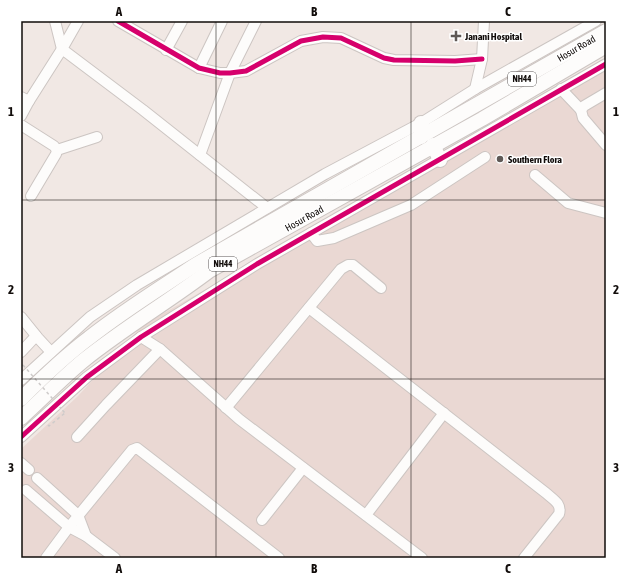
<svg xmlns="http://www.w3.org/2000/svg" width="627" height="579" font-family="'Asap Condensed',sans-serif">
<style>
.industrial{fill:#ead8d3}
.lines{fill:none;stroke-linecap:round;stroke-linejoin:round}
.minor-casing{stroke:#ccc5c2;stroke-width:12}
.highway-casing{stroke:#ccc5c2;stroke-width:16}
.path{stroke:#cecbca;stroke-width:1.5;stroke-dasharray:3 3;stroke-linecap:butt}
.minor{stroke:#fdfcfb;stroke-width:10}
.highway{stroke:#fdfcfb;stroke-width:14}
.path-bridge{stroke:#cecbca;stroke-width:1.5;stroke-dasharray:3 3;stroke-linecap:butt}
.cycleway-casing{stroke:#fff;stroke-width:8}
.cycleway{stroke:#d6006c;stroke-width:5}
.grid{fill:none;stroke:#110c0a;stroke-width:1;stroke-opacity:0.55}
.poi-dot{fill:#5f5956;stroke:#fff;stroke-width:1.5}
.labels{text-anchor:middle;stroke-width:3;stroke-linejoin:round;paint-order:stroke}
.shield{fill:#fff;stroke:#585554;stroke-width:1}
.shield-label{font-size:9px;font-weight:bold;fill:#110c0a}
.poi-label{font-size:10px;font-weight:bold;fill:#110c0a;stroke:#fff;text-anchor:start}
.street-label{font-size:10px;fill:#110c0a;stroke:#fff}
.neatline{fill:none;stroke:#110c0a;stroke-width:1.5}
.grid-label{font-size:13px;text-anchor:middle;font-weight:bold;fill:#110c0a}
</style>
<rect width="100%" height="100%" fill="#f1e8e4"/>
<!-- industrial -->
<polygon class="industrial" points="606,61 606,558 21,558 21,449 78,396 143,325"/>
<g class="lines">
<!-- minor casing -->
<g class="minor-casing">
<g id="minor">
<polyline points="55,21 62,49"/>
<polyline points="118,21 199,68 220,73 230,73 246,71 301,41 323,37 341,38 384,58 394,60 455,61 482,59"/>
<polyline points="62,49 78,21"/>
<polyline points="166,50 182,21"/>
<polyline points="199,68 222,21"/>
<polyline points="475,89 482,59 484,21"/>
<polyline points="561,89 581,110"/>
<polyline points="606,93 584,106 581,110 583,118 606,145"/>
<polyline points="21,97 29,101 21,116"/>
<polyline points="29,101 62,49 143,110 267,208"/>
<polyline points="21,125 54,146 57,150 56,154 31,196"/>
<polyline points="57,150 97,137"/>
<polyline points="200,155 230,73 256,21"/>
<polyline points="535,175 568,203 606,213"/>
<polyline points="311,233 317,241 334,238 411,205 485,157"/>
<path d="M309,308l237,185c8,7 16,11 13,21l-35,44"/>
<polyline points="21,317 38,338 51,352"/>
<polyline points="141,337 160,349 239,419 422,558"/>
<polyline points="21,352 36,336"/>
<polyline points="21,380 90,317 137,285 325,174 421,123 475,89 596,21"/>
<polyline points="226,408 341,269 348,265 353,265 381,288"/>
<polyline points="21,437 87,377 141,337 257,264 606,64"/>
<polyline points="77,437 106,405 160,349"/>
<polyline points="21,463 29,470"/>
<polyline points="37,478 78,515 86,536"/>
<polyline points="26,490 69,527 86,536 115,558"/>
<polyline points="366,515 444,413"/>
<polyline points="262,520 303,468"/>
<polyline points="46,558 69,527 132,450 137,448 279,558"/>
</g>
</g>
<!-- highway casing -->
<g class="highway-casing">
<g id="highway">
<polyline points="421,123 421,137"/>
<polyline points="433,145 440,160"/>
<path d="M21,399c22,-22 44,-43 68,-61 34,-27 70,-49 106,-73l411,-234"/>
<path d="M21,418c21,-19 41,-40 63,-58 40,-32 84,-58 125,-89l273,-152 124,-73"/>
</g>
</g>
<!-- path -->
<g class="path">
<polyline points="21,366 23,365"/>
<polyline points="48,425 49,426 65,413"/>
</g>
<!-- minor -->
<use href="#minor" class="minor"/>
<!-- highway -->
<use href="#highway" class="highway"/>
<!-- path-bridge -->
<polyline class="path-bridge" points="23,365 65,413"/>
<!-- cycleway casing -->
<g class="cycleway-casing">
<g id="cycleway">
<polyline points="118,21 199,68 220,73 230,73 246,71 301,41 323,37 341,38 384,58 394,60 455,61 482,59"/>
<polyline points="21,437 87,377 141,337 257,264 606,64"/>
</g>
</g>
<!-- cycleway -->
<use href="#cycleway" class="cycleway"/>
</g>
<!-- grid -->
<path class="grid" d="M216,21v537M411,21v537M21,200h585M21,379h585"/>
<!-- markers -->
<g class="poi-dot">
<path d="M454 30h4v4h4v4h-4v4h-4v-4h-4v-4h4z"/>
<circle cx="500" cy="159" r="4"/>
</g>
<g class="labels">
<!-- shield labels -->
<g class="shield">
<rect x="508" y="72" width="28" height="14" rx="3"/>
<rect x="209" y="257" width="28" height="14" rx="3"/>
</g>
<g class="shield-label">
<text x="522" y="82">NH44</text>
<text x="223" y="267">NH44</text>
</g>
<!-- poi labels -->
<g class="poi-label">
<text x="465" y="40">Janani Hospital</text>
<text x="508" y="163">Southern Flora</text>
</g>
<!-- street labels -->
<g class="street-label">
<text transform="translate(576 48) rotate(-30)" y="4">Hosur Road</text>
<text transform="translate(304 218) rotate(-29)" y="4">Hosur Road</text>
</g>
</g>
<!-- border -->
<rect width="627" height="579" fill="none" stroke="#ffffff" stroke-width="44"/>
<rect x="22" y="22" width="583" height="535" class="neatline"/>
<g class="grid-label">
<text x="119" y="16">A</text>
<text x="314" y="16">B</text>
<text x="508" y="16">C</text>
<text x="11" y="116">1</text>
<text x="616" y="116">1</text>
<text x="11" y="294">2</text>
<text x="616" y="294">2</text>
<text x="11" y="472">3</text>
<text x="616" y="472">3</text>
<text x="119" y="573">A</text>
<text x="314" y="573">B</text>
<text x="508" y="573">C</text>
</g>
</svg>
